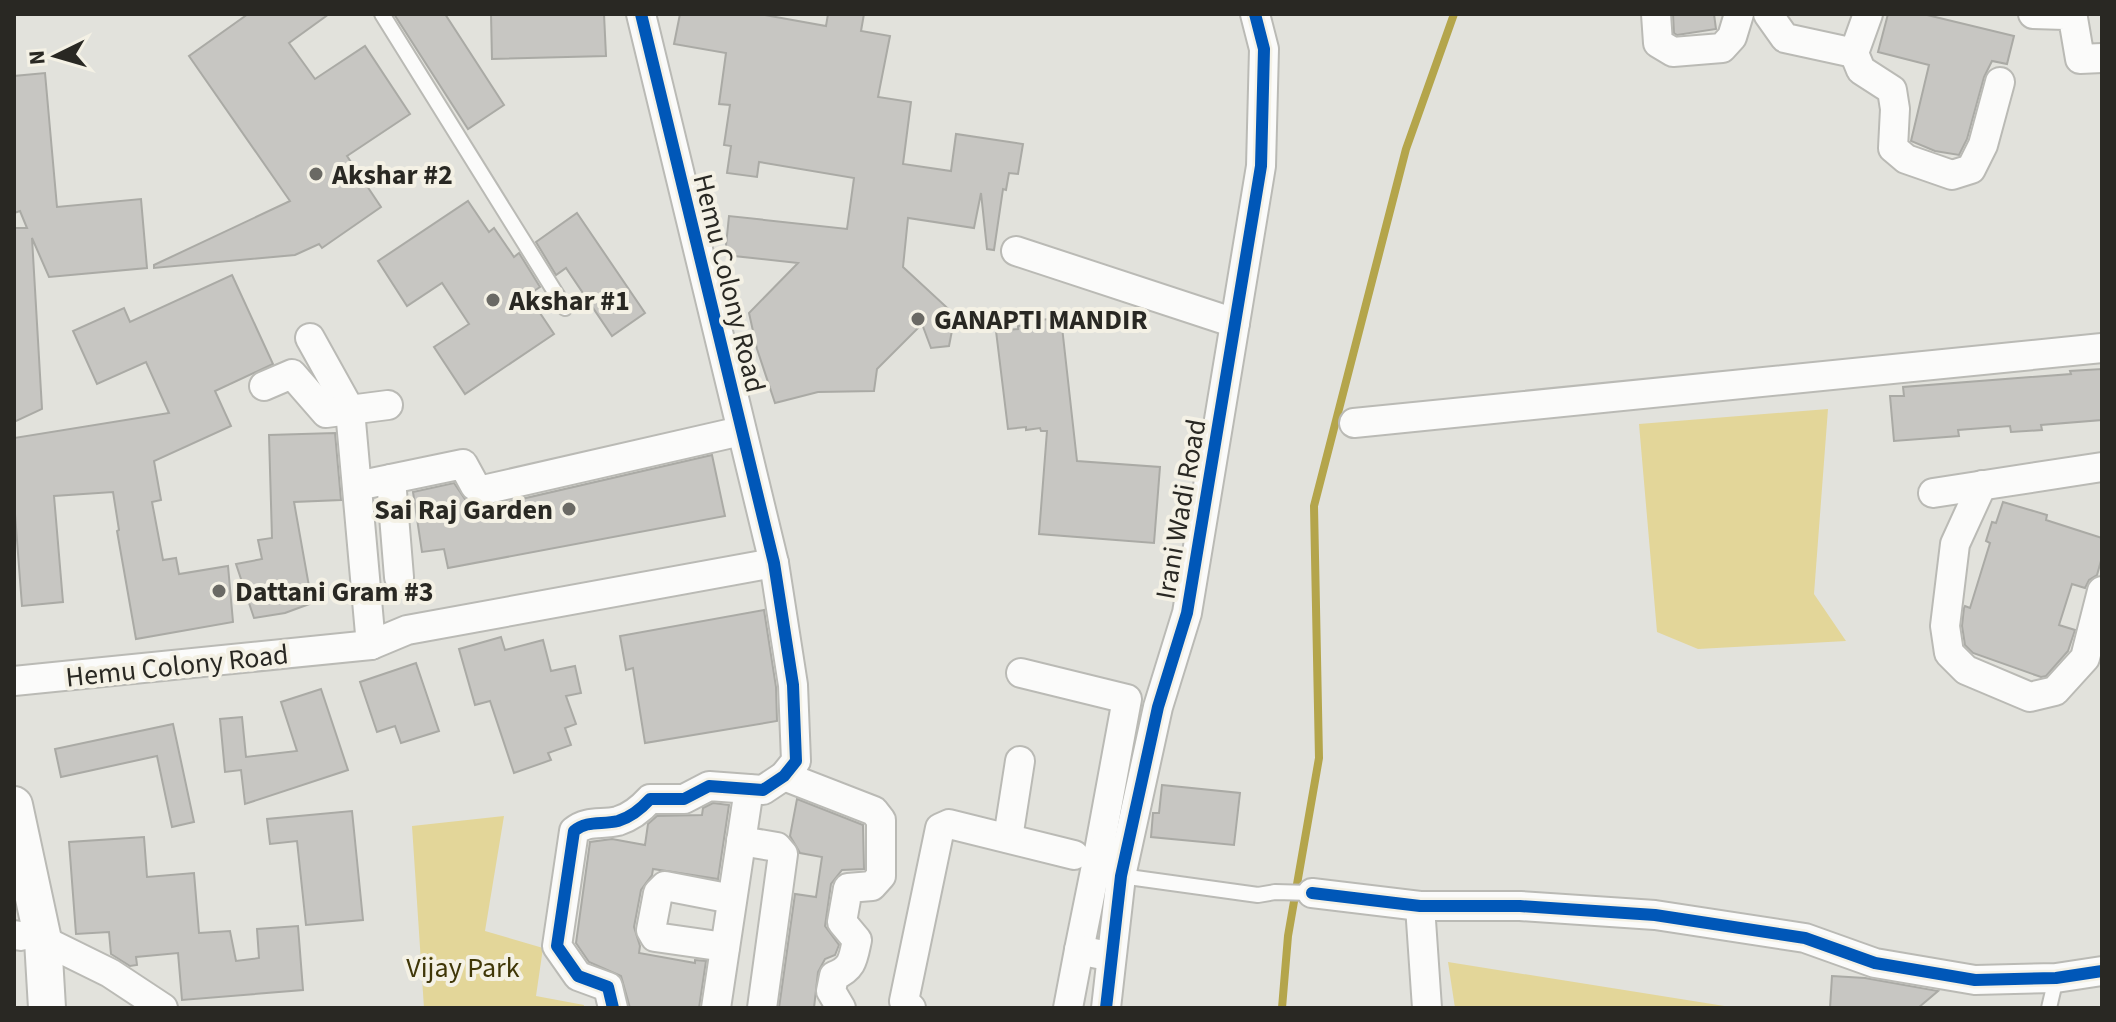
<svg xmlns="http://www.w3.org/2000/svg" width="2116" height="1022" font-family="'Source Sans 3',sans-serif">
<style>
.green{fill:#e3d699}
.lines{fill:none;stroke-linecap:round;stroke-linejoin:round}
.stream{stroke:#b4a54b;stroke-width:8}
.building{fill:#c7c6c2;stroke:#aaaaa5;stroke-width:2}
.service-casing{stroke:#babab5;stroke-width:18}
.minor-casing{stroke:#babab5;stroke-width:32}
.tertiary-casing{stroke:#babab5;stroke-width:40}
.service{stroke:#fbfbfa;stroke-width:14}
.minor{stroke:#fbfbfa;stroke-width:28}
.tertiary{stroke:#fbfbfa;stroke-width:36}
.cycleway-casing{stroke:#f4f1e5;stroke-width:17}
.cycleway{stroke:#0057b8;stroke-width:12}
.poi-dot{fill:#6a6964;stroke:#f4f1e5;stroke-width:3}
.labels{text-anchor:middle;stroke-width:8;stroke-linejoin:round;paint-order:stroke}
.poi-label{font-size:28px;font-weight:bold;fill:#292823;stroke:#f4f1e5;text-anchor:start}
.street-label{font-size:28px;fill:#292823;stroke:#f4f1e5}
.park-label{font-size:28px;fill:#403708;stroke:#f4f1e5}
</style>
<rect width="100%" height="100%" fill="#e2e2dc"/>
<!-- green -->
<g class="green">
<polygon points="1828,409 1814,594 1846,641 1698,649 1657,632 1639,424"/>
<polygon points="504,816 485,931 543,948 536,996 584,1005 583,1008 424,1008 412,826"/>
<polygon points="1448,962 1737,1008 1455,1008"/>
</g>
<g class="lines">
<!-- stream -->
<polyline class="stream" points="1282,1008 1288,936 1319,758 1314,506 1406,149 1454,14"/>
</g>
<!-- building -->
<g class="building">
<polygon points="248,14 329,14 289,43 315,79 365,46 410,114 347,156 381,207 322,248 319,244 295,255 154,268 154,265 290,201 189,56"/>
<polygon points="394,14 445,14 504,105 468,129"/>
<polygon points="491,14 604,14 606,56 492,59"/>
<polygon points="680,14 759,14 826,26 828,14 864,14 861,31 890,36 878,97 911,102 903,164 951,171 956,134 1023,144 1018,174 1009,173 1006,190 1003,189 994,250 987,249 981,193 974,228 908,218 903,267 955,315 949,346 931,348 922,324 877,369 874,391 818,392 775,403 757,349 749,313 798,263 725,255 729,216 847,229 854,178 759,162 757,177 727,173 731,146 724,145 730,105 719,104 726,53 674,44"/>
<polygon points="1673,14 1714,14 1716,29 1677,35 1674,33"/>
<polygon points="1888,14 1923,14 2014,36 2007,64 1992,61 1984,77 1967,139 1959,155 1935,151 1911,141 1929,65 1878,52"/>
<polygon points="45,73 57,207 141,199 147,268 49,277 32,238 42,409 14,422 14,228 27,228 20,211 14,213 14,76"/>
<polygon points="468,201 489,232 494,228 514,257 519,253 540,287 528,295 554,334 465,394 434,347 469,324 442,283 407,306 378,261"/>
<polygon points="577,213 645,313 612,336 566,268 556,275 536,242"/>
<polygon points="232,275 273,364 215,391 231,426 154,461 161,500 152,502 163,560 176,558 179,574 228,566 233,622 136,639 117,531 119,530 113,492 54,496 63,602 22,606 14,501 14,438 169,413 146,362 97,384 73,331 124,308 130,322"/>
<polygon points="1061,318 1077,461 1160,467 1154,543 1039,534 1047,431 1041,431 1040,428 1026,430 1026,427 1008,429 996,331 1018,329 1018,326 1028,325 1028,321"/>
<polygon points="2102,369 2102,420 2041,425 2042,430 2011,432 2010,426 1958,430 1959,436 1894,441 1890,396 1904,396 1903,387 2071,374 2070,371"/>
<polygon points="335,433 341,500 294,502 312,603 285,613 254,618 236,564 262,559 258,540 272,538 269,435"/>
<polygon points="712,455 725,516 448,568 444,549 422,552 413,492 454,483 467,502 487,507"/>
<polygon points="2003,502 2047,515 2046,520 2102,538 2102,557 2097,575 2089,580 2085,588 2072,584 2059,625 2075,630 2068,651 2046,676 2041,677 1973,653 1965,645 1962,626 1964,608 1965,606 1970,608 1990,543 1986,541 1992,522 1996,523"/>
<polygon points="764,610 776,687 777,721 645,743 633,668 626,670 620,636"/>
<polygon points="501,637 505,650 543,640 551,671 575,666 581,693 566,696 576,724 565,728 571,745 548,753 551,760 514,773 490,701 475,705 459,649"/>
<polygon points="416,663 439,731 401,743 395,726 377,732 360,682"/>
<polygon points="321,689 348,770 245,804 241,770 225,772 220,719 242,717 246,757 297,751 281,702"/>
<polygon points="173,724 194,822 172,827 157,756 61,777 55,749"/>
<polygon points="1162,785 1240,793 1234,845 1151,837 1153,813 1159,813"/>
<polygon points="797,799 863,825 864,869 842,870 831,884 825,926 839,945 835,955 825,959 818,972 814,1008 779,1008 795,894 816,897 822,857 800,853 790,836"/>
<polygon points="713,803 729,805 718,879 653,869 652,875 641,890 634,927 640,946 639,953 695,963 695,960 706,961 699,1008 630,1008 621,976 589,962 576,943 590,842 612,839 645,845 648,824 657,816 702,815 703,808"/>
<polygon points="352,811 363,920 306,925 297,841 270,844 267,819"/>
<polygon points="144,837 147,877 194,873 199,933 230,931 236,961 259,958 257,929 298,926 303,990 182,1000 178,953 136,957 137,965 130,966 111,954 109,932 76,934 69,842"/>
<polygon points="1832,976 1865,978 1938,991 1918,1008 1830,1008"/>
</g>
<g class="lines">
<!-- service casing -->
<g class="service-casing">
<g id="service">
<polyline points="382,14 565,308"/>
<polyline points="1121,876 1258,895 1275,892 1312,893"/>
<polyline points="2049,1008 2056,978"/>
</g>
</g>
<!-- minor casing -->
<g class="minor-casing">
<g id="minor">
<polyline points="1656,14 1658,43 1673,52 1722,48 1732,37 1739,14"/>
<polyline points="1768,14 1785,38 1854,53"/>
<polyline points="1868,14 1854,53 1861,70 1892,90 1895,109 1893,148 1906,159 1952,175 1971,169 1983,145 2000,82"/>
<polyline points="2033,14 2065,15 2073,18 2080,59 2102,58"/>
<polyline points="1016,251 1235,323"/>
<polyline points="310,338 350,410 371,645"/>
<polyline points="264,386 292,374 326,413 388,405"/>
<polyline points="1354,423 2102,348"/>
<polyline points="391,479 399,577"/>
<polyline points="1982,485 1955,544 1945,626 1949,653 1966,670 2030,697 2055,691 2085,658 2102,591"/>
<polyline points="357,486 463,464 475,486 483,490 741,431"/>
<polyline points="1933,493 2102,467"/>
<polyline points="1021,673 1127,699 1099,851"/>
<polyline points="14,681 371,645 407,630 774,563"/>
<path d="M784,776l90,35 7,9v56l-9,10 -24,2 -6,34 15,18c-4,19 -4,28 -23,36l-3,15 10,17"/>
<polyline points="1008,838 1020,761"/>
<polyline points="741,841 777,847 783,854 762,1008"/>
<polyline points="1312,893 1420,906 1520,906 1655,915 1805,938 1875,963 1975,980 2056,978 2102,971"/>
<polyline points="1420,906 1427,1008"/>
<polyline points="14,935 21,936"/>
<polyline points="43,940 110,973 163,1008"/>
<polyline points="725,947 655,937 651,930 658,893 665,886 732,899"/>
<polyline points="1079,950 1099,851 1117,854"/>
<path d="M613,1008l-5,-21 -30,-11 -21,-30 17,-115c13,-11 28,-6 44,-10 13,-4 23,-12 32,-22h34l25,-13 54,4 21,-14 12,-15 -3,-76 -19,-122 -133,-549"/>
<polyline points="716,1008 749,789"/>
<polyline points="911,1008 904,1001 940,828 949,824 1074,855"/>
<polyline points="1068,1008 1079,950 1098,954"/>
<polyline points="1106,1008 1121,876 1158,707 1187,613 1261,166 1264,49 1255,14"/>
</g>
</g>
<!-- tertiary casing -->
<g class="tertiary-casing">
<polyline id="tertiary" points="14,805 43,940 47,1008"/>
</g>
<!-- service -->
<use href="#service" class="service"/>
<!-- minor -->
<use href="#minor" class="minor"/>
<!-- tertiary -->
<use href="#tertiary" class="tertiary"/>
<!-- cycleway casing -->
<g class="cycleway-casing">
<g id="cycleway">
<polyline points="1312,893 1420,906 1520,906 1655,915 1805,938 1875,963 1975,980 2056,978 2102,971"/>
<path d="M613,1008l-5,-21 -30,-11 -21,-30 17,-115c13,-11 28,-6 44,-10 13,-4 23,-12 32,-22h34l25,-13 54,4 21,-14 12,-15 -3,-76 -19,-122 -133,-549"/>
<polyline points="1106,1008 1121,876 1158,707 1187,613 1261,166 1264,49 1255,14"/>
</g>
</g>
<!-- cycleway -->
<use href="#cycleway" class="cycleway"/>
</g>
<!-- markers -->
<g class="poi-dot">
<circle cx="316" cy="174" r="8"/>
<circle cx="493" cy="300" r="8"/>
<circle cx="918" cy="319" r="8"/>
<circle cx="569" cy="509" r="8"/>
<circle cx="219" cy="591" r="8"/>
</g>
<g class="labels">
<!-- poi labels -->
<g class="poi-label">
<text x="332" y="184">Akshar #2</text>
<text x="509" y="310">Akshar #1</text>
<text x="934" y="329">GANAPTI MANDIR</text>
<text x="553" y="519" text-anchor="end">Sai Raj Garden</text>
<text x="235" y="601">Dattani Gram #3</text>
</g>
<!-- street labels -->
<g class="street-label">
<text transform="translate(730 283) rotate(76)" y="10">Hemu Colony Road</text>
<text transform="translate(1180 509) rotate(-80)" y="10">Irani Wadi Road</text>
<text transform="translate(177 665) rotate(-6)" y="10">Hemu Colony Road</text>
</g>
<!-- park labels -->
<g class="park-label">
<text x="463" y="977">Vijay Park</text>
</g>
</g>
<!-- border -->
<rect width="2116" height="1022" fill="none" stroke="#292823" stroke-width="32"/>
<!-- north arrow -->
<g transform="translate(56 56) rotate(265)" stroke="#f4f1e5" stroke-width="6" paint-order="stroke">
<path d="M0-6L14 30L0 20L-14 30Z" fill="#292823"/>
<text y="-12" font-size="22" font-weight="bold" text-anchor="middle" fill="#292823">N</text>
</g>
</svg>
